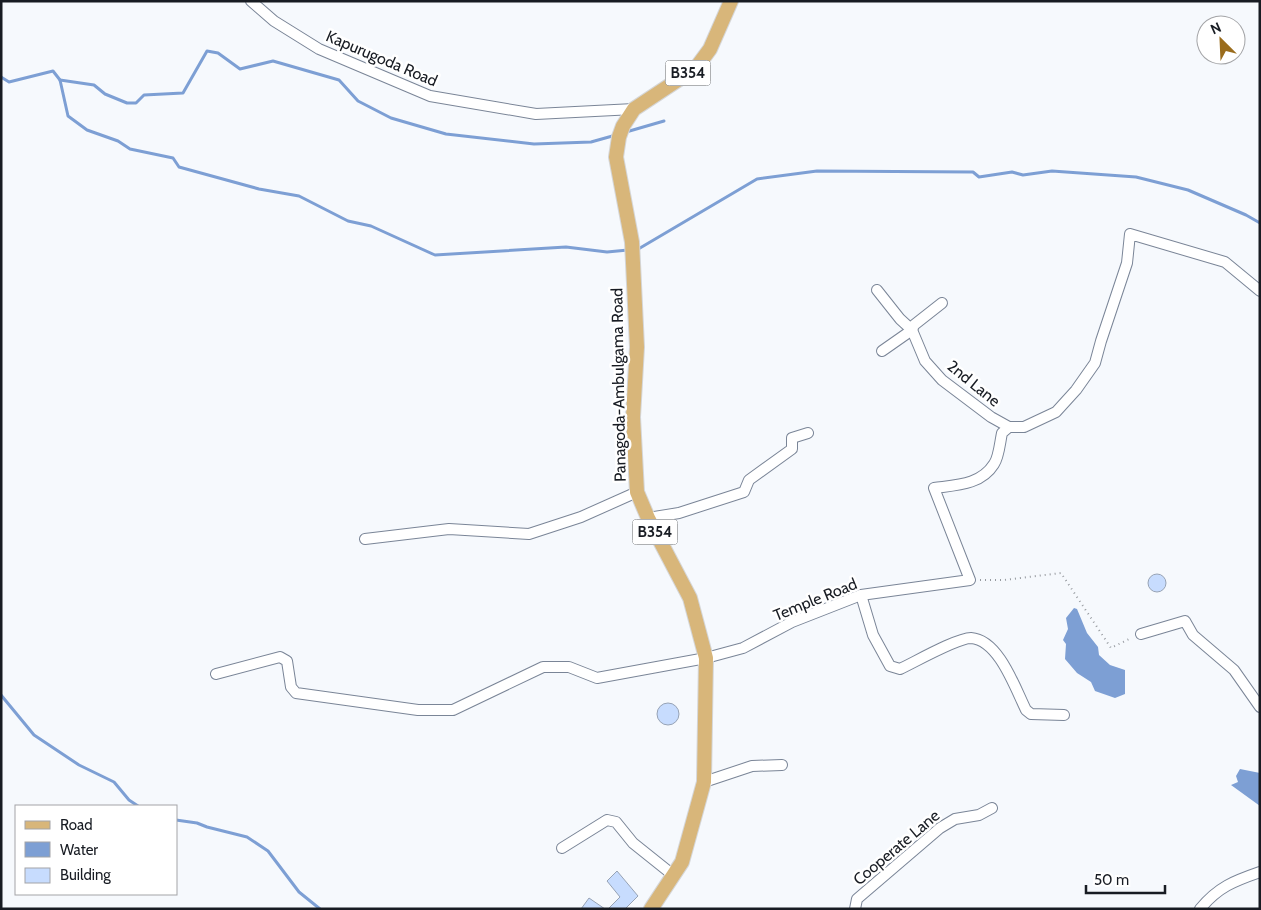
<svg xmlns="http://www.w3.org/2000/svg" width="1261" height="910" font-family="Cabin,sans-serif">
<style>
.water{fill:#7d9fd4}
.lines{fill:none;stroke-linecap:round;stroke-linejoin:round}
.stream{stroke:#7d9fd4;stroke-width:3}
.building{fill:#c7dcfe;stroke:#97a3b5}
.minor-casing{stroke:#7a8597;stroke-width:12}
.major-casing{stroke:#d5d6d7;stroke-width:16}
.path{stroke:#969a9f;stroke-width:2;stroke-dasharray:1 4;stroke-linecap:butt}
.minor{stroke:#fff;stroke-width:10}
.major{stroke:#d8b67a;stroke-width:14}
.labels{text-anchor:middle;stroke-width:5;stroke-linejoin:round;paint-order:stroke}
.shield{fill:#fff;stroke:#5d6065;stroke-width:1}
.shield-label{font-size:15px;font-weight:bold;fill:#181c23}
.street-label{font-size:16px;fill:#181c23;stroke:#fff}
</style>
<rect width="100%" height="100%" fill="#f6f9fd"/>
<!-- water -->
<g class="water">
<polygon points="1074,608 1077,609 1087,633 1098,647 1099,655 1110,665 1125,670 1125,694 1115,698 1095,691 1091,682 1077,673 1065,659 1066,644 1063,640 1068,629 1066,618"/>
<polygon points="1240,769 1260,773 1260,806 1231,785 1238,782 1236,776"/>
</g>
<g class="lines">
<!-- stream -->
<g class="stream">
<polyline points="1,77 9,82 53,71 60,80 68,116 87,130 118,141 130,149 173,158 179,167 259,189 299,196 348,221 371,226 435,255 566,247 607,252 628,250"/>
<polyline points="60,80 94,85 105,94 127,103 136,103 144,95 183,93 207,51 218,53 240,69 273,61 339,80 358,101 391,118 446,134 534,144 591,142 616,135"/>
<polyline points="626,132 664,121"/>
<polyline points="637,249 640,248 757,179 817,171 973,172 979,177 1012,172 1023,175 1052,171 1136,177 1188,190 1246,215 1260,223"/>
<polyline points="1,695 34,735 79,765 114,782 129,800 138,806"/>
<polyline points="176,820 197,823 207,827 247,837 268,851 299,892 320,909"/>
</g>
</g>
<!-- building -->
<g class="building">
<circle cx="1157" cy="583" r="9"/>
<circle cx="668" cy="714" r="11"/>
<polygon points="617,871 638,896 625,909 608,909 620,897 607,881"/>
<polygon points="589,898 605,909 581,909"/>
</g>
<g class="lines">
<!-- minor casing -->
<g class="minor-casing">
<g id="minor">
<polyline points="251,1 274,21 319,49 430,96 536,114 634,109"/>
<polyline points="877,290 900,319 912,330 925,361 942,380 991,417 1009,427"/>
<polyline points="882,351 912,330 914,325 942,303"/>
<polyline points="648,518 679,513 744,492 749,480 792,449 792,438 808,433"/>
<polyline points="365,539 449,529 529,534 581,517 637,492"/>
<path d="M861,595l12,40 17,31 10,3c15,-7 57,-31 71,-31 28,2 44,50 55,72l5,4 33,1"/>
<polyline points="1141,634 1185,621 1193,635 1234,670 1260,707"/>
<path d="M216,674l64,-17 7,4 4,26 5,6 122,17h35l90,-43h26l28,11 109,-20 37,-10 49,-26 69,-27 109,-15 -36,-92c22,-3 47,-3 60,-24 5,-7 6,-22 8,-31l7,-6h15l32,-15 20,-22 19,-27 6,-22 26,-78 3,-29 95,28 35,29"/>
<polyline points="704,782 752,766 782,765"/>
<polyline points="562,848 607,820 616,822 633,843 673,875"/>
<polyline points="855,909 857,899 940,828 955,819 979,815 992,808"/>
<path d="M1200,909c18,-22 34,-28 60,-37"/>
</g>
</g>
<!-- major casing -->
<g class="major-casing">
<polyline id="major" points="651,909 682,862 704,782 706,658 690,598 648,518 637,492 633,417 637,347 632,242 616,157 619,137 623,126 634,109 696,68 710,49 731,1"/>
</g>
<!-- path -->
<polyline class="path" points="980,580 1004,580 1061,573 1111,648 1131,638"/>
<!-- minor -->
<use href="#minor" class="minor"/>
<!-- major -->
<use href="#major" class="major"/>
</g>
<g class="labels">
<!-- shield labels -->
<g class="shield">
<rect x="665.5" y="60.5" width="45" height="25" rx="4"/>
<rect x="632.5" y="519.5" width="45" height="25" rx="4"/>
</g>
<g class="shield-label">
<text x="688" y="78">B354</text>
<text x="655" y="537">B354</text>
</g>
<!-- street labels -->
<g class="street-label">
<text transform="translate(382 58) rotate(23)" y="6">Kapurugoda Road</text>
<text transform="translate(974 383) rotate(39)" y="6">2nd Lane</text>
<text transform="translate(618 385) rotate(-91)" y="6">Panagoda-Ambulgama Road</text>
<text transform="translate(815 599) rotate(-22)" y="6">Temple Road</text>
<text transform="translate(896 847) rotate(-40)" y="6">Cooperate Lane</text>
</g>
</g>
<!-- border -->
<rect width="1261" height="910" fill="none" stroke="#181c23" stroke-width="5"/>
<!-- legend -->
<rect x="15" y="805" width="162" height="90" fill="#ffffff" stroke="#a3a4a7"/>
<rect x="25" y="821" width="25" height="8" fill="#d8b67a" stroke="#a3a4a7"/>
<text x="60" y="830" font-size="15" fill="#181c23">Road</text>
<rect x="25" y="842" width="25" height="15" fill="#7d9fd4" stroke="#a3a4a7"/>
<text x="60" y="855" font-size="15" fill="#181c23">Water</text>
<rect x="25" y="868" width="25" height="15" fill="#c7dcfe" stroke="#a3a4a7"/>
<text x="60" y="880" font-size="15" fill="#181c23">Building</text>
<!-- north arrow -->
<g transform="translate(1221 40) rotate(336)"><circle r="24" fill="#ffffff" stroke="#a3a4a7"/>
<path d="M0-4L9 19L0 12L-9 19Z" fill="#9a6c1c"/>
<text y="-8" font-size="14" font-weight="bold" text-anchor="middle" fill="#181c23">N</text>
</g>
<!-- scale -->
<path d="M1086 885v8h79v-8" fill="none" stroke="#181c23" stroke-width="2.5"/>
<text x="1094" y="885" font-size="15" fill="#181c23" stroke="#ffffff" stroke-width="4" paint-order="stroke">50 m</text>
</svg>
